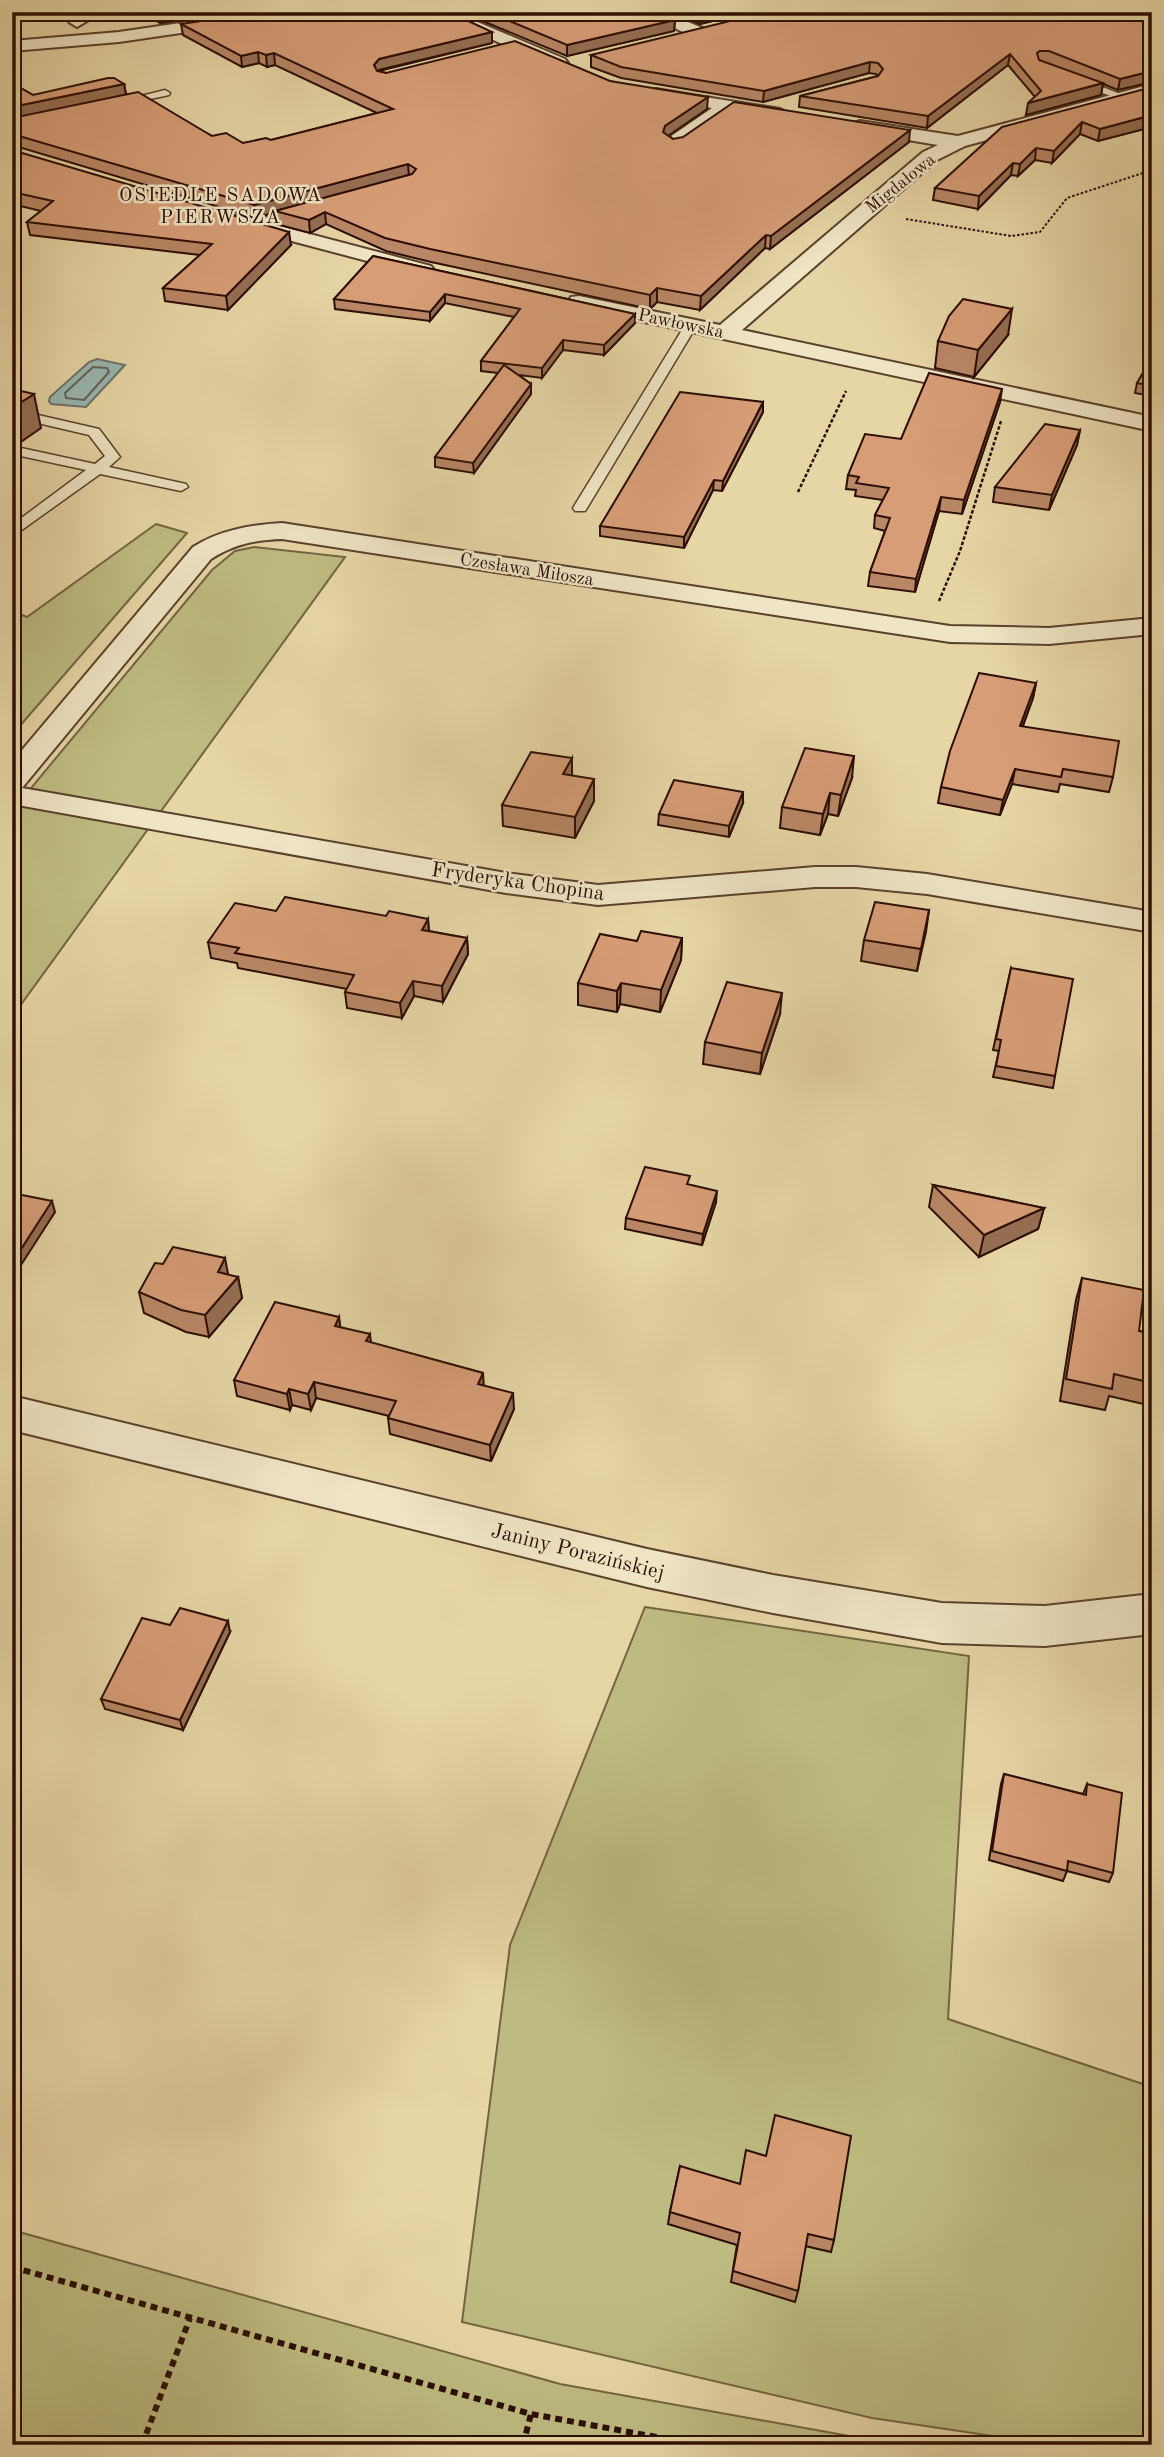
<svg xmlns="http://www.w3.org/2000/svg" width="1164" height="2457" font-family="'Old Standard TT',serif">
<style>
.green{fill:#bdbb81;stroke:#746442;stroke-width:2}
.water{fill:#99b6b0;stroke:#6d736b;stroke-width:2}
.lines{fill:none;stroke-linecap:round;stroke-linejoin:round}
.shore{stroke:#62625a;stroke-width:2}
.service-casing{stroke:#5a402c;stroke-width:3}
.minor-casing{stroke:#5a402c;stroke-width:4}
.tertiary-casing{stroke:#5a402c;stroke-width:4}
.path-far2{stroke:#2b0e04;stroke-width:2;stroke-dasharray:2.5 2;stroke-linecap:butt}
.path-far1{stroke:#2b0e04;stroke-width:2.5;stroke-dasharray:3.5 2;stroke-linecap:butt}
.path{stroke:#2b0e04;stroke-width:6;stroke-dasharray:7 5;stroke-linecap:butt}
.service{fill:#efe4c4;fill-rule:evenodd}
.minor{fill:#efe4c4;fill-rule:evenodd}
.tertiary{fill:#efe4c4;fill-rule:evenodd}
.wall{fill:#b98766;stroke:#2b0e04;stroke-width:2}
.shaded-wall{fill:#966e53;stroke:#2b0e04;stroke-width:2}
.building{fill:#d79d77;stroke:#2b0e04;stroke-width:2}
.labels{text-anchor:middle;stroke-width:5;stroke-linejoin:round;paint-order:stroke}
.far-street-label{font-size:18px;fill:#2b0e04;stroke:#efe4c4}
.far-neighbourhood-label{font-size:19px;letter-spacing:2px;fill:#2b0e04;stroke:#efe4c4}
.street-label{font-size:21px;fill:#2b0e04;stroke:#efe4c4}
</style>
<rect width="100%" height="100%" fill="#e6d5a5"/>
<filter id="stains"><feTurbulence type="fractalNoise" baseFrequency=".00286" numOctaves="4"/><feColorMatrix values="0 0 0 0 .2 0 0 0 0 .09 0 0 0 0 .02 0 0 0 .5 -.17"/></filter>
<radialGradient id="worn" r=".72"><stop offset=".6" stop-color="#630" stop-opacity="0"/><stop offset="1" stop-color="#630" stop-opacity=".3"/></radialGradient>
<!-- green -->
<g class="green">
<polygon points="156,524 187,533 12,735 12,611 27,617"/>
<polygon points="254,547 345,557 12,1017 12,811 212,570 235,551"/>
<polygon points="645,1607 969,1656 948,2019 1152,2087 1152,2445 1054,2445 872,2418 462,2322 510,1945"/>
<polygon points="12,2230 560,2384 899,2445 12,2445"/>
</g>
<!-- water -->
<polygon class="water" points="97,359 125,365 86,407 51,404 49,401 50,397 89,362"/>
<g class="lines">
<!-- shore -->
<polygon class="shore" points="93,367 107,368 109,372 84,400 66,398 65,393"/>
<!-- service casing -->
<g class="service-casing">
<g id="service">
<polygon points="1069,77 1077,77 1128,97 1119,99 1069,81"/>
<polygon points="165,90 170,93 169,95 118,106 113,103"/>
<polygon points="306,207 310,209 310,213 248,228 242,224"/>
<polygon points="691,321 697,325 587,508 585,511 575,511 573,508 685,325"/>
<polygon points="12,409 99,429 120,457 109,467 186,484 188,487 181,491 100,474 12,537 12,525 86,470 16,455 14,452 16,449 21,448 95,464 105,456 89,435 12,417"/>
</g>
</g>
<!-- minor casing -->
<g class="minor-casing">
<g id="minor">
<polygon points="68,12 87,12 92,18 77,27 69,22 73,18"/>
<polygon points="431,12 454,12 565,59 568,63 559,68 553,67"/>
<polygon points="642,12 664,12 705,29 707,33 699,38 693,37"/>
<polygon points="1152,84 1152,95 965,146 937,160 742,330 1152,417 1152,431 579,308 571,307 568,302 571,297 579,296 720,325 923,152 938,145 854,131 851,127 854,123 860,121 958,136"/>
<polygon points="656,89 780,109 789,114 780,119 732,112 681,147 674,149 665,143 667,139 712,108 650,98 647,94"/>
<polygon points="238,215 431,266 434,270 431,274 424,276 231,225 228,221 231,217"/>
<path d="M282,523l668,103 99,2 103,-10v16l-103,10 -99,-2 -668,-103c-27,1 -48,5 -71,20l-189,229 484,85 92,12 217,-18h41l71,7 225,38v20l-225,-38 -71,-7h-41l-217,18 -92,-12 -494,-89v-42l181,-215c27,-17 57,-22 89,-24z"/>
<polygon points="12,1396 647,1549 773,1575 942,1603 1045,1606 1152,1594 1152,1634 1045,1646 942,1643 773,1613 647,1587 12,1430"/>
</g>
</g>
<!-- tertiary casing -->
<g class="tertiary-casing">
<polygon id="tertiary" points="255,12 298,12 290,17 119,42 12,51 12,41 119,32"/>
</g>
<!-- path-far2 -->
<polyline class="path-far2" points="906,219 1011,236 1040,232 1067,198 1152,170"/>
<!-- path-far1 -->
<g class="path-far1">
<polyline points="798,492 846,391"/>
<polyline points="939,601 960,551 1001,421"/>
</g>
<!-- path -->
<g class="path">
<polyline points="12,2267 531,2414 700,2445"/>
<polyline points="142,2445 190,2318"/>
<polyline points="523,2445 531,2414"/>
</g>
<!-- service -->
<use href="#service" class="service"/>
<!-- minor -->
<use href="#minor" class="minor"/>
<!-- tertiary -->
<use href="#tertiary" class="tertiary"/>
</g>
<!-- wall -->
<g class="wall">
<polygon points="139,12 235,12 160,23"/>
<polygon points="461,12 659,12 675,20 674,31 567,56"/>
<polygon points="671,12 751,12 700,24"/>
<polygon points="1130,12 1152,12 1152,20"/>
<polygon points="181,24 492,43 379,71 386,73 610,81 707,109 668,135 673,139 909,142 770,249 765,248 700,310 657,302 650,309 431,262 386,251 326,224 310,233 276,224 275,212 256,218 12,145 12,83 33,95 124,84 126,94 212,136 243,143 271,140 377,113 275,65 267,67 259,63 242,67 183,35"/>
<polygon points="1152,25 1118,90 1103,84 1101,95 1026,115 1035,97 1008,65 927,128 799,107 800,96 878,76 876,74 869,73 763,102 621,78 591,67 591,55"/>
<polygon points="1152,87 1152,127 1098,141 1080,134 1052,163 1035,160 1018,176 1011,175 978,209 933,200 935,188"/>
<polygon points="12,150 291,245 228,310 165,301 163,288 200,255 30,235 27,222 41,211 12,204"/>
<polygon points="373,256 635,314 635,323 604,355 563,350 542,378 519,375 531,384 531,394 474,473 435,467 435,457 498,373 481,371 481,361 514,317 445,303 430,321 335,309 334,299"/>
<polygon points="1008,335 974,377 935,368 938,341"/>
<polygon points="1152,358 1152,396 1135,393 1137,383"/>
<polygon points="763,402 763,412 722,491 713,490 684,548 600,536 600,526"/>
<polygon points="1000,402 962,514 939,511 915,592 868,586 870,572 885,531 874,528 875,515 883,500 855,496 856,490 846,489 848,475 901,439"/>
<polygon points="1080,430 1077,445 1049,510 993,502 995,487"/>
<polygon points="1036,683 1033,698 1023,726 1113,777 1109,792 1060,784 1058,792 1012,784 1000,815 938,803 941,787"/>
<polygon points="572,775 594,801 575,838 503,826 502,805"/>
<polygon points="852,778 838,816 828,814 820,835 780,828 782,807"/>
<polygon points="743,803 729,837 658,825 659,814"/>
<polygon points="929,910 917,971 861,961 864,940"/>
<polygon points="276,911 428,919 429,931 467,938 468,954 443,1002 414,996 402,1018 347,1008 345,992 347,989 238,968 237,963 211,958 208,942"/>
<polygon points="682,938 681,960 660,1012 620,1004 617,1012 578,1005 578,983 637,941"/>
<polygon points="1011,968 1055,1076 1053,1088 993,1077 999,1051 993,1050"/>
<polygon points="780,1014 760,1074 703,1064 705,1042"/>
<polygon points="689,1185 716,1202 702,1245 625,1229 626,1218"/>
<polygon points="933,1185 1044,1208 1038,1229 979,1257 929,1207"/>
<polygon points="163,1264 238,1277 242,1298 209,1337 186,1332 144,1313 139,1292"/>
<polygon points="1082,1278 1139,1331 1152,1334 1152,1406 1109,1396 1105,1410 1060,1401 1076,1300"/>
<polygon points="339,1317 340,1327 372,1343 483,1373 483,1385 514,1409 491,1461 390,1434 388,1418 389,1416 316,1398 311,1410 292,1405 290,1410 237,1396 234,1380"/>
<polygon points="230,1632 183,1730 105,1709 101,1699"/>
<polygon points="1004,1774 1083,1794 1087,1784 1113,1873 1109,1882 1067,1871 1063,1881 989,1860 1001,1784"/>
<polygon points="680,2166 834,2240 831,2252 805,2246 798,2291 795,2302 731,2282 737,2245 668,2224 670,2212"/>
</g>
<!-- shaded-wall -->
<g class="shaded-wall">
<polygon points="12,12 31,12 12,16"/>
<polygon points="158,12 235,12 160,23"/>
<polygon points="704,12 751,12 700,24 701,13"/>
<polygon points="675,20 674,31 567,56 567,45"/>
<polygon points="492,32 492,43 379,70 374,77 374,65 379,59"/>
<polygon points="258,52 259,63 242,67 241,56"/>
<polygon points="274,53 275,65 267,67 266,55"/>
<polygon points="1010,54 1008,65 927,128 928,116"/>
<polygon points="870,62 869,73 763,102 764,91"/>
<polygon points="1152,71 1152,82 1118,90 1120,79"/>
<polygon points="1103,83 1101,95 1026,115 1028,103"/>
<polygon points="124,84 126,95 12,119 12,107"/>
<polygon points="708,97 707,109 665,138 663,132 665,126"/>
<polygon points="1152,115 1152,127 1098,141 1100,129"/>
<polygon points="1082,122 1080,134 1052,163 1054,151"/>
<polygon points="910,130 909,142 770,249 771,236"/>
<polygon points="1036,148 1035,160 1018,176 1020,164"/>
<polygon points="1013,163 1011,175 978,209 979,196"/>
<polygon points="408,164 409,177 275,211 275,212 256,218 254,205"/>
<polygon points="325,212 326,224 310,233 309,220"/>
<polygon points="289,232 291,245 228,310 226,296"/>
<polygon points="766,235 765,248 700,310 701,296"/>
<polygon points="657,288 657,302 650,309 650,295"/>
<polygon points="445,294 445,303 430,321 430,312"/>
<polygon points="1012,309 1008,335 974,377 978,350"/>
<polygon points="635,314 635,323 604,355 604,345"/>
<polygon points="563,340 563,350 542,378 542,368"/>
<polygon points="531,384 531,394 474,473 473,463"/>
<polygon points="1002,389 1000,402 962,514 964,500"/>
<polygon points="34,394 41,428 12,448 12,408"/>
<polygon points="763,402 763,412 722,491 723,481"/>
<polygon points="1080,430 1077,445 1049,510 1052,495"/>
<polygon points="714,480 713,490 684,548 684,537"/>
<polygon points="941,497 939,511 915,592 916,579"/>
<polygon points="1036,683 1033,698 1017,741 1020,726"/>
<polygon points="854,756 852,778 838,816 841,795"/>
<polygon points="572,758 572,780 563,774"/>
<polygon points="1015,769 1012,784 1000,815 1003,800"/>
<polygon points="594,779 594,801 575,838 575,817"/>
<polygon points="743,792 743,803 729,837 729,826"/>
<polygon points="830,793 828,814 820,835 823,814"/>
<polygon points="929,910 926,932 917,971 921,949"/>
<polygon points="428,919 429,934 422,930"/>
<polygon points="467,938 468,954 443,1002 442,986"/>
<polygon points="682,938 681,960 660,1012 661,990"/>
<polygon points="413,981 414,996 402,1018 400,1003"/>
<polygon points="621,983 620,1004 617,1012 617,991"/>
<polygon points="782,993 780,1014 760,1074 762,1053"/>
<polygon points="717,1191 716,1202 702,1245 703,1234"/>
<polygon points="52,1201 55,1212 12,1279 12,1263"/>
<polygon points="1044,1208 1038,1229 979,1257 984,1235"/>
<polygon points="225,1258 229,1279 218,1272"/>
<polygon points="238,1277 242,1298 209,1337 205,1315"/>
<polygon points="339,1317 341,1333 335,1326"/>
<polygon points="370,1334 372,1350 366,1341"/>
<polygon points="483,1373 484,1389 478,1384"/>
<polygon points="314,1382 316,1398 311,1410 308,1394"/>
<polygon points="289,1389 292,1405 290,1410 287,1394"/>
<polygon points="513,1393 514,1409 491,1461 490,1445"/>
<polygon points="228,1621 230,1632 183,1730 180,1720"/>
</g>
<!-- building -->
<g class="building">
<polygon points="263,12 449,12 492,32 379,59 374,65 377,71 386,73 515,41 610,81 708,97 665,126 663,132 673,139 683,137 734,102 910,130 771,236 766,235 701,296 657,288 650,295 430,249 385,238 325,212 309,220 275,211 412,174 416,169 408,164 254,205 12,134 12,118 138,92 212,136 226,133 243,143 266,138 271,140 393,109 274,53 266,55 258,52 241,56 181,24"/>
<polygon points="488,12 659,12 675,20 567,45"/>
<polygon points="767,12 1118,12 1152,25 1152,71 1120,79 1049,51 1040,51 1037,53 1039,60 1103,83 1028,103 1041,91 1010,54 928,116 800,96 878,76 883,69 878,63 870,62 764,91 621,67 591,55"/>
<polygon points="108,78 114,78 124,84 12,107 12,83 33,95"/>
<polygon points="1152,87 1152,115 1100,129 1082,122 1054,151 1036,148 1020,164 1013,163 979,196 935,188 1002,127"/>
<polygon points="12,150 289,232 226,296 163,288 212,244 27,222 53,201 12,192"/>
<polygon points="373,256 635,314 604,345 563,340 542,368 481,361 520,309 445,294 430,312 334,299"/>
<polygon points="963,299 1012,309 978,350 938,341 949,316"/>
<polygon points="1152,358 1152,386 1137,383"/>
<polygon points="504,365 531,384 473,463 435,457"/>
<polygon points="929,373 1002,389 964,500 941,497 916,579 870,572 890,518 875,515 889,488 856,483 859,477 848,475 865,434 901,439"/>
<polygon points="12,389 34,394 12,408"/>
<polygon points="680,392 763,402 723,481 714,480 684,537 600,526"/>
<polygon points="1045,424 1080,430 1052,495 995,487"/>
<polygon points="979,673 1036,683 1020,726 1119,741 1113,777 1063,769 1061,777 1015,769 1003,800 941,787 950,751"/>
<polygon points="805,748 854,756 841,795 830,793 823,814 782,807"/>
<polygon points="531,752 572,758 563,774 594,779 575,817 502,805"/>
<polygon points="674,780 743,792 729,826 659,814"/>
<polygon points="285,897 386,916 389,911 428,919 422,930 467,938 442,986 413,981 400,1003 345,992 354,975 235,953 239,948 208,942 235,903 276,911"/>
<polygon points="875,902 929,910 921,949 864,940"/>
<polygon points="641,931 682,938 661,990 621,983 617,991 578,983 600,934 637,941"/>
<polygon points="1011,968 1073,979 1055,1076 996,1066 1001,1040 996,1039"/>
<polygon points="727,982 782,993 762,1053 705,1042"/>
<polygon points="645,1167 690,1176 687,1184 717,1191 703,1234 626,1218"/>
<polygon points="933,1185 1044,1208 984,1235"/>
<polygon points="12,1193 52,1201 12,1263"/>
<polygon points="173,1247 225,1258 218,1272 238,1277 205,1315 181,1310 139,1292 155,1263 163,1264"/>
<polygon points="1082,1278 1144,1290 1139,1331 1152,1334 1152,1383 1114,1374 1112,1389 1066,1379"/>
<polygon points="275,1302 339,1317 335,1326 370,1334 366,1341 483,1373 478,1384 513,1393 490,1445 388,1418 396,1401 314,1382 308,1394 289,1389 287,1394 234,1380"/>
<polygon points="180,1608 228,1621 180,1720 101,1699 142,1618 170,1625"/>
<polygon points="1004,1774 1086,1795 1087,1784 1122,1793 1113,1873 1068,1861 1067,1871 992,1851"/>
<polygon points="775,2115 851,2136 834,2240 808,2234 798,2291 733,2271 740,2233 670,2212 680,2166 740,2184 746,2150 766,2156"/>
</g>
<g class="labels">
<!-- far-street labels -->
<g class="far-street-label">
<text transform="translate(900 183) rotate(-39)" y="6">Migdałowa</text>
<text transform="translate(681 323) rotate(12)" y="6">Pawłowska</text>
<text transform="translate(527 569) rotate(9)" y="6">Czesława Miłosza</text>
</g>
<!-- far-neighbourhood labels -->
<g class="far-neighbourhood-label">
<text x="221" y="201">OSIEDLE SADOWA<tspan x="221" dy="22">PIERWSZA</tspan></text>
</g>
<!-- street labels -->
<g class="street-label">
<text transform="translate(518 881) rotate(8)" y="7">Fryderyka Chopina</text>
<text transform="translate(578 1551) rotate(14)" y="7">Janiny Porazińskiej</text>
</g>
</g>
<!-- margin -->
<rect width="1164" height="2457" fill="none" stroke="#e6d5a5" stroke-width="42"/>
<rect x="14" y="14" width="1136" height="2429" fill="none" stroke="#2b0e04" stroke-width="3.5"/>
<rect x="21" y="21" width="1122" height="2415" fill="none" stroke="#2b0e04" stroke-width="2"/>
<rect width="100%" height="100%" filter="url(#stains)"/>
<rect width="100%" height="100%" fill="url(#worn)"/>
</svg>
